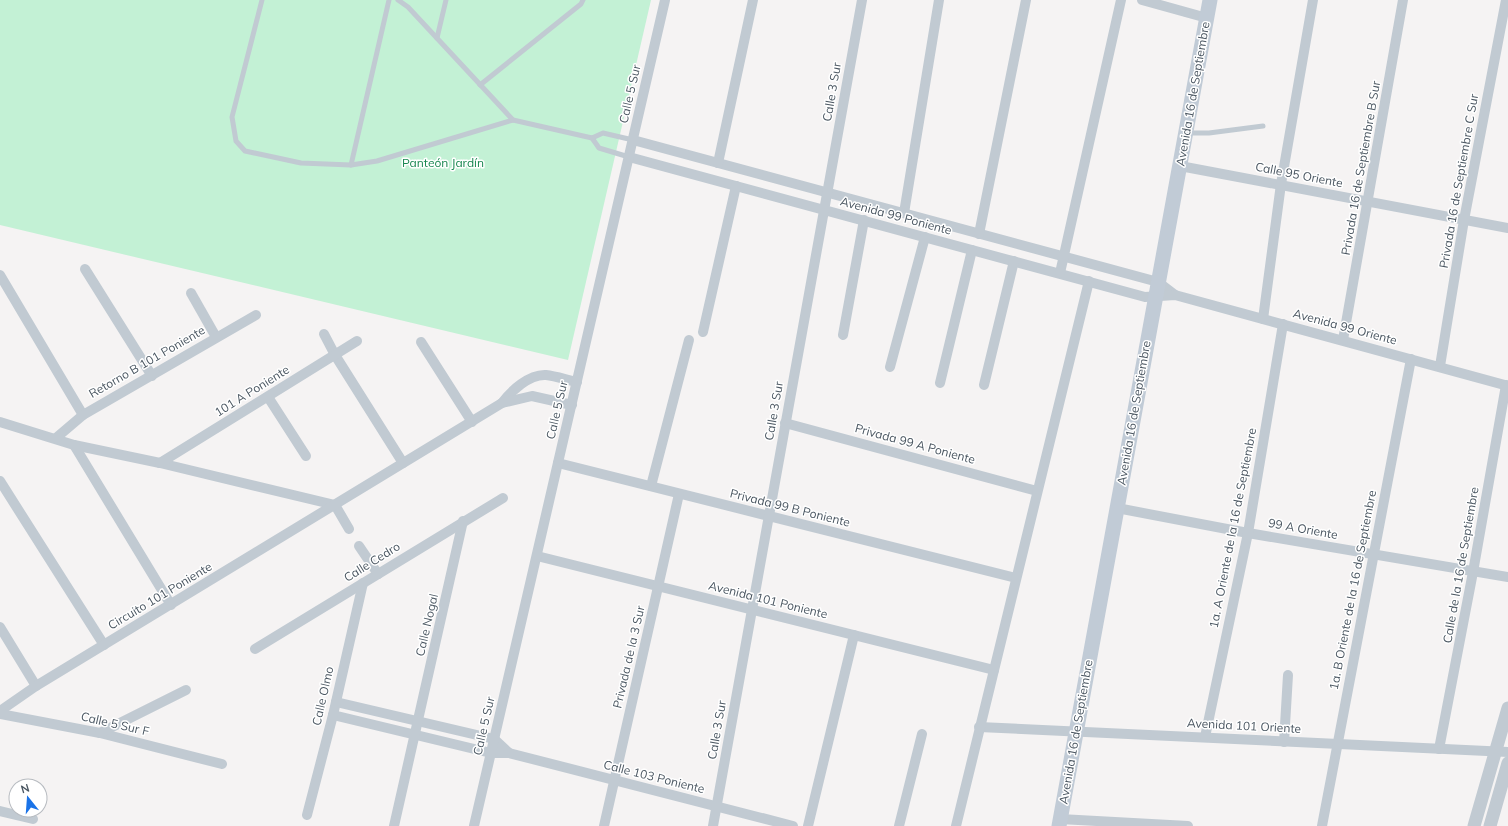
<svg xmlns="http://www.w3.org/2000/svg" width="1508" height="826" font-family="Mulish,sans-serif">
<style>
.green{fill:#c3f1d5}
.lines{fill:none;stroke-linecap:round;stroke-linejoin:round}
.service{stroke:#c1cad2;stroke-width:5}
.minor{stroke:#c1cad2;stroke-width:10}
.tertiary{stroke:#c1cad2;stroke-width:13}
.secondary{stroke:#c1cbd6;stroke-width:15}
.labels{text-anchor:middle;stroke-width:3;stroke-linejoin:round;paint-order:stroke}
.street-label{font-size:12px;fill:#4a5661;stroke:#fff}
.park-label{font-size:12px;fill:#17864f;stroke:#fff}
</style>
<rect width="100%" height="100%" fill="#f5f3f3"/>
<!-- green -->
<polygon class="green" points="0,0 651,0 568,360 0,225"/>
<g class="lines">
<!-- service -->
<g class="service">
<polyline points="262,0 232,117 236,141 245,151 301,163 351,165 377,161 513,120"/>
<polyline points="398,0 408,7 513,120 592,138 603,133 633,140"/>
<polyline points="437,38 446,0"/>
<polyline points="480,85 581,4 583,0"/>
<polyline points="1187,133 1209,133 1263,126"/>
<polyline points="592,138 599,148 629,157"/>
<polyline points="351,165 389,0"/>
</g>
<!-- minor -->
<g class="minor">
<polyline points="1142,0 1207,18"/>
<polyline points="633,140 1158,282 1175,295"/>
<polyline points="629,157 1145,297 1175,295 1508,386"/>
<polyline points="718,163 753,0"/>
<polyline points="1180,166 1508,228"/>
<polyline points="904,213 939,0"/>
<polyline points="979,234 1026,0"/>
<polyline points="85,269 152,376"/>
<polyline points="1060,273 1121,0"/>
<polyline points="0,275 83,415"/>
<polyline points="191,293 216,337"/>
<polyline points="1263,319 1281,184 1313,0"/>
<polyline points="703,332 736,186"/>
<polyline points="324,334 335,355 403,463"/>
<polyline points="843,335 864,220"/>
<polyline points="1343,340 1403,0"/>
<polyline points="421,342 472,422"/>
<polyline points="1440,366 1464,220 1506,0"/>
<polyline points="890,367 925,237"/>
<polyline points="940,383 972,250"/>
<polyline points="984,385 1014,261"/>
<polyline points="268,397 306,456"/>
<path d="M502,403c9,-12 27,-29 44,-28 10,1 21,5 31,7"/>
<polyline points="0,422 74,445 160,463 335,505 349,529"/>
<polyline points="785,423 1037,491"/>
<polyline points="56,438 83,415 256,315"/>
<polyline points="74,445 171,605"/>
<polyline points="160,463 357,341"/>
<polyline points="558,463 1016,578"/>
<polyline points="0,481 104,645"/>
<polyline points="651,486 689,340"/>
<polyline points="1117,508 1248,533 1508,577"/>
<polyline points="359,546 378,574"/>
<polyline points="537,556 994,670"/>
<polyline points="0,627 36,686"/>
<polyline points="255,649 503,498"/>
<polyline points="336,702 494,739 509,753"/>
<polyline points="0,711 36,686 502,403 532,396 572,405"/>
<polyline points="0,714 100,733 222,764"/>
<polyline points="333,715 491,753 509,753 793,826"/>
<polyline points="979,727 1508,752"/>
<polyline points="100,733 186,690"/>
<polyline points="1205,737 1248,533 1283,324"/>
<polyline points="1284,742 1288,675"/>
<polyline points="1439,749 1473,572 1506,385"/>
<polyline points="0,811 33,819"/>
<polyline points="307,815 333,715 363,583"/>
<polyline points="1060,819 1188,826"/>
<polyline points="394,826 463,521"/>
<polyline points="474,826 665,0"/>
<polyline points="604,826 679,494"/>
<polyline points="713,826 862,0"/>
<polyline points="808,826 854,635"/>
<polyline points="899,826 922,734"/>
<polyline points="956,826 1089,281"/>
<polyline points="1322,826 1411,359"/>
</g>
<!-- tertiary -->
<g class="tertiary">
<polyline points="1474,826 1508,708"/>
<polyline points="1490,826 1508,763"/>
</g>
<!-- secondary -->
<polyline class="secondary" points="1059,826 1210,0"/>
</g>
<g class="labels">
<!-- street labels -->
<g class="street-label">
<text transform="translate(832 92) rotate(-80)" y="4">Calle 3 Sur</text>
<text transform="translate(630 94) rotate(-77)" y="4">Calle 5 Sur</text>
<text transform="translate(1193 94) rotate(-80)" y="4">Avenida 16 de Septiembre</text>
<text transform="translate(1361 168) rotate(-80)" y="4">Privada 16 de Septiembre B Sur</text>
<text transform="translate(1299 175) rotate(11)" y="4">Calle 95 Oriente</text>
<text transform="translate(1459 181) rotate(-80)" y="4">Privada 16 de Septiembre C Sur</text>
<text transform="translate(896 216) rotate(15)" y="4">Avenida 99 Poniente</text>
<text transform="translate(1345 327) rotate(15)" y="4">Avenida 99 Oriente</text>
<text transform="translate(147 362) rotate(-30)" y="4">Retorno B 101 Poniente</text>
<text transform="translate(252 391) rotate(-32)" y="4">101 A Poniente</text>
<text transform="translate(557 410) rotate(-77)" y="4">Calle 5 Sur</text>
<text transform="translate(774 411) rotate(-80)" y="4">Calle 3 Sur</text>
<text transform="translate(1134 413) rotate(-80)" y="4">Avenida 16 de Septiembre</text>
<text transform="translate(915 444) rotate(15)" y="4">Privada 99 A Poniente</text>
<text transform="translate(790 508) rotate(14)" y="4">Privada 99 B Poniente</text>
<text transform="translate(1233 528) rotate(-79)" y="4">1a. A Oriente de la 16 de Septiembre</text>
<text transform="translate(1303 529) rotate(10)" y="4">99 A Oriente</text>
<text transform="translate(372 562) rotate(-32)" y="4">Calle Cedro</text>
<text transform="translate(1461 565) rotate(-80)" y="4">Calle de la 16 de Septiembre</text>
<text transform="translate(1353 590) rotate(-79)" y="4">1a. B Oriente de la 16 de Septiembre</text>
<text transform="translate(160 596) rotate(-31)" y="4">Circuito 101 Poniente</text>
<text transform="translate(768 600) rotate(14)" y="4">Avenida 101 Poniente</text>
<text transform="translate(427 625) rotate(-77)" y="4">Calle Nogal</text>
<text transform="translate(629 657) rotate(-77)" y="4">Privada de la 3 Sur</text>
<text transform="translate(323 696) rotate(-77)" y="4">Calle Olmo</text>
<text transform="translate(115 724) rotate(13)" y="4">Calle 5 Sur F</text>
<text transform="translate(484 726) rotate(-77)" y="4">Calle 5 Sur</text>
<text transform="translate(1244 726) rotate(3)" y="4">Avenida 101 Oriente</text>
<text transform="translate(717 730) rotate(-80)" y="4">Calle 3 Sur</text>
<text transform="translate(1076 732) rotate(-80)" y="4">Avenida 16 de Septiembre</text>
<text transform="translate(654 777) rotate(14)" y="4">Calle 103 Poniente</text>
</g>
<!-- park labels -->
<g class="park-label">
<text x="443" y="167">Panteón Jardín</text>
</g>
</g>
<!-- north arrow -->
<g transform="translate(28 798) rotate(343)"><circle r="19" fill="#ffffff" stroke="#b7bbc0"/>
<path d="M0-3L7 15L0 10L-7 15Z" fill="#1a73e8"/>
<text y="-6" font-size="11" font-weight="bold" text-anchor="middle" fill="#4a5661">N</text>
</g>
</svg>
